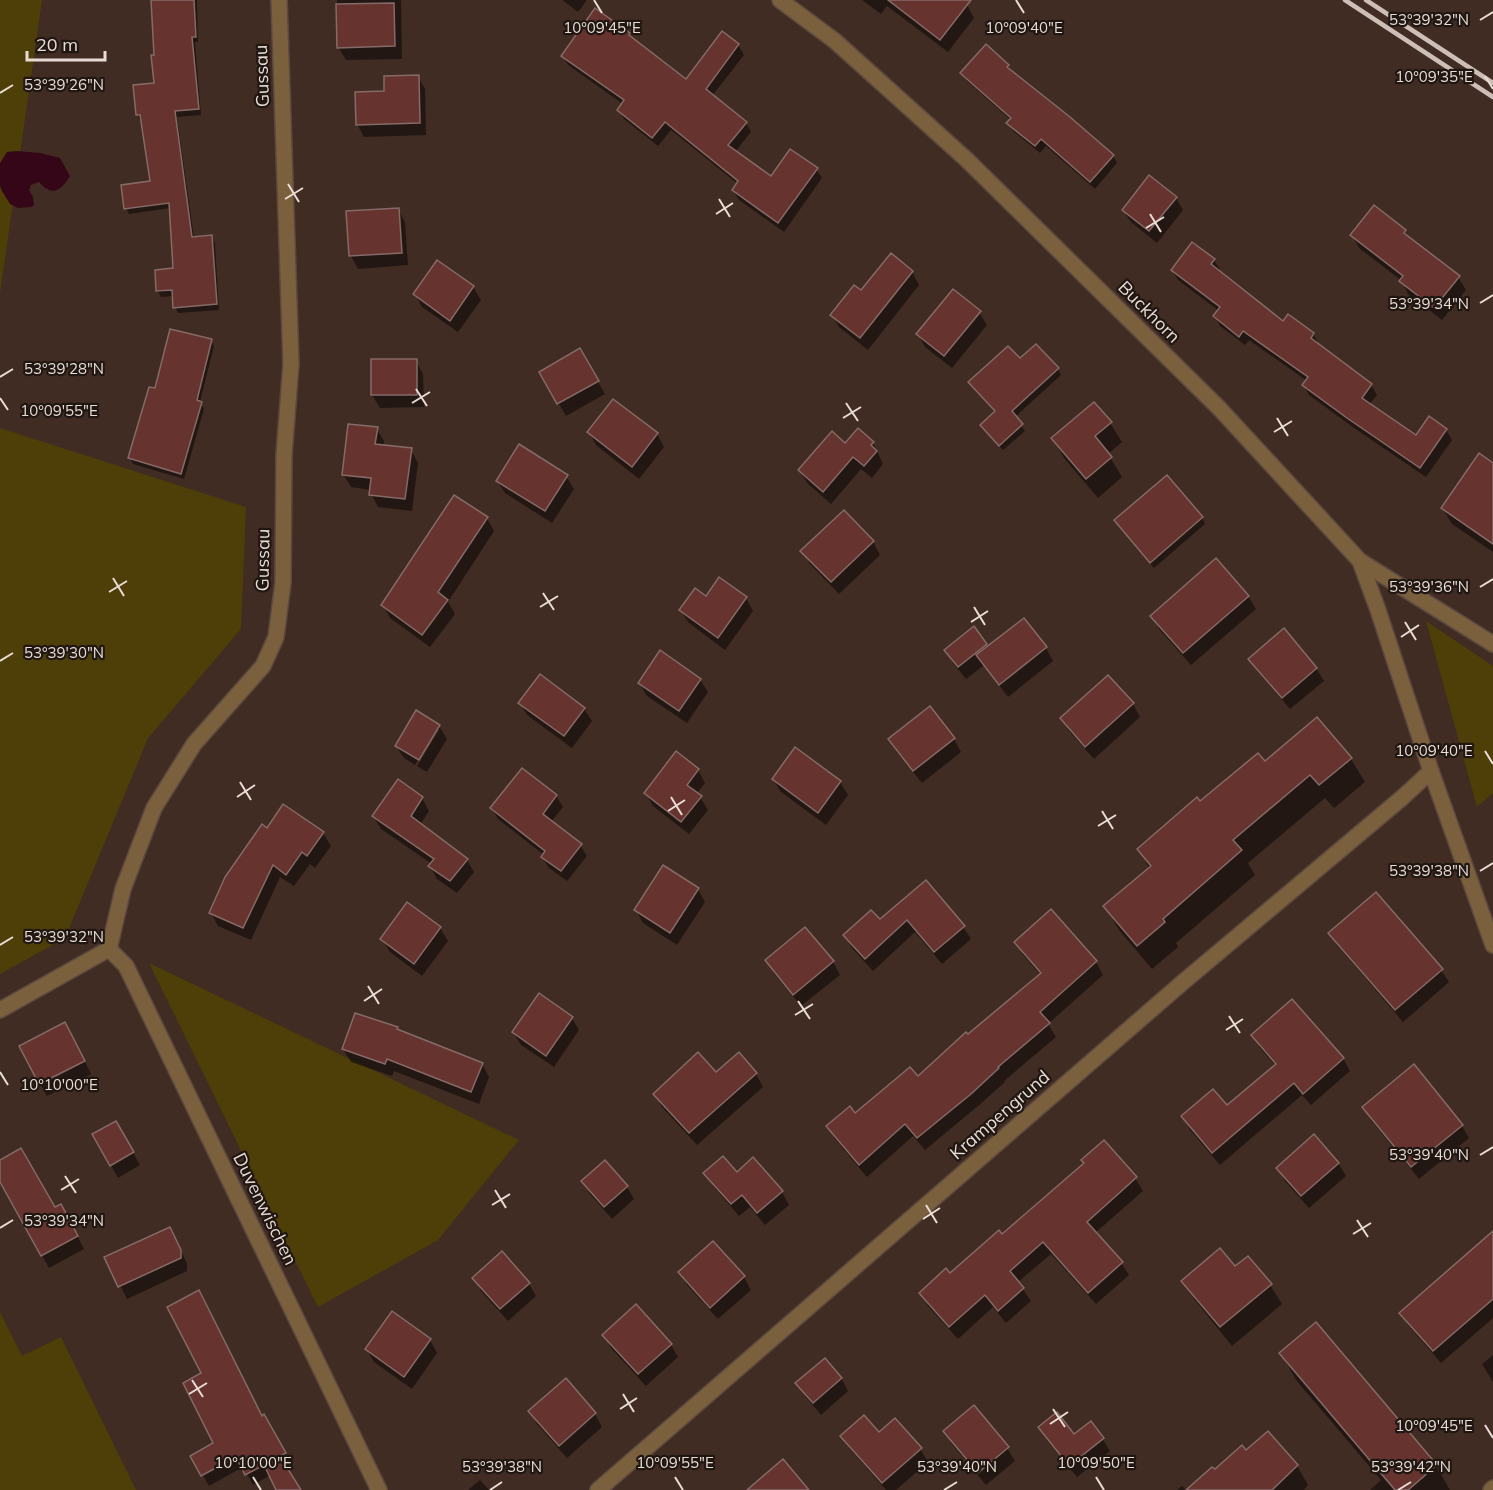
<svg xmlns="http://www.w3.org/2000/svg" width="1493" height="1490" font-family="Mulish,sans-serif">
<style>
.green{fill:#4d3f07}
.water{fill:#340617}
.shadow{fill:#0007}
.building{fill:#66332f;stroke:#856a67;stroke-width:1.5}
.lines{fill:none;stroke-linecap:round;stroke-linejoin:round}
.minor-casing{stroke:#5b483f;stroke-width:18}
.minor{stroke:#7b603e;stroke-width:15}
.rail{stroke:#cdbeb7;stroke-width:4.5}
.ticks{fill:none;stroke:#e9dcd5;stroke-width:2}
.labels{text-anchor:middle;stroke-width:4.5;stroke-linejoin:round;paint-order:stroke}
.street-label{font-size:18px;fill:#e9dcd5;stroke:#201712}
.ticks-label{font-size:15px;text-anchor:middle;fill:#e9dcd5;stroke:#201712;stroke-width:4.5;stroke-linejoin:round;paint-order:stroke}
</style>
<rect width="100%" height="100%" fill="#402c22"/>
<!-- green -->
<g class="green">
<polygon points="0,0 42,0 0,293"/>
<polygon points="0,428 246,507 241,629 148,738 65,938 0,974"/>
<polygon points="1426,621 1493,666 1493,793 1477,807"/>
<polygon points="149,963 519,1140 438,1240 318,1307"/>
<polygon points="0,1312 22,1356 61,1337 136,1490 0,1490"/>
</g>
<!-- water -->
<path class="water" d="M16,151l24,2 20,5 10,18c-9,15 -18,21 -31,6l-8,3 -2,5 4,7 1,8 -3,2 -13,1 -8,-4 -8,-13 -2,-5v-23l7,-11z"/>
<!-- shadow -->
<g class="shadow">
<polygon points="153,0 197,0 198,42 195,42 201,115 177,117 194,238 211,237 215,243 219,310 178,313 175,307 174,296 161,297 158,291 175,270 170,208 129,214 126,208 151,182 142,120 140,120 137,115 155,85"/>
<polygon points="337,0 401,0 402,59 346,60 338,47"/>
<polygon points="562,0 587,0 578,12"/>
<polygon points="862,0 960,0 967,5 974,18 948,52 887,6 881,14"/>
<polygon points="629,34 632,39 686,82 723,34 738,45 744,55 712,96 746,123 751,132 735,152 771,178 816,169 822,178 784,232 739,200 733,190 738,184 671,130 658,146 624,119 619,110 623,104 568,65 563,56"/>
<polygon points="1008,65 1013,74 1113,155 1117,163 1095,189 1046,146 1040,153 1013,131 1008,123 1011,120 967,81 962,73"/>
<polygon points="418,77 425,89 426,135 364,137 357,124 386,92"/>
<polygon points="1176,198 1183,210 1157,243 1131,222 1123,210"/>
<polygon points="1374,207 1405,231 1410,240 1458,277 1466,290 1442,320 1408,294 1402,281 1359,248 1352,235"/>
<polygon points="398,209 405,222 408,265 358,269 351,256 348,212"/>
<polygon points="1214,260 1220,269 1218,272 1283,323 1313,334 1319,344 1371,385 1377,395 1369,405 1416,437 1446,430 1452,440 1426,477 1354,428 1309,395 1304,385 1307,381 1249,340 1245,345 1220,326 1215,316 1219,311 1178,280 1172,270"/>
<polygon points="912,272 919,285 868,350 839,327 832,315 861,293"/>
<polygon points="473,287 481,300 458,332 422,307 415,294"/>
<polygon points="979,312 987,325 952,368 925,347 918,334"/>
<polygon points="211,341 214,346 200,402 204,409 184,479 133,464 130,458 157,390"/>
<polygon points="580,351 605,394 566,416 541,373"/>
<polygon points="416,361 423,374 424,407 380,408 372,395"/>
<polygon points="1020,361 1058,369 1061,375 1015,417 1025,431 1003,450 985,431 982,425 996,413 974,389 970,383"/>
<polygon points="1110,423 1122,442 1108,454 1122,477 1098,498 1064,458 1053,438"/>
<polygon points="377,429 384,441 383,446 411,450 418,463 412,511 378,507 371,494 371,490 351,487 343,474"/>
<polygon points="589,432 657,434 664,447 639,479 596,445"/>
<polygon points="873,443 883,464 872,478 861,469 831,504 807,483 800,471 846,445"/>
<polygon points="1493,465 1493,552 1452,524 1443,509"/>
<polygon points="566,476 574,489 552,523 505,493 497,481"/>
<polygon points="1166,477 1202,518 1205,524 1154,568 1119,526 1115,520"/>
<polygon points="487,518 494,531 448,602 455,614 430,647 390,618 383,605"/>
<polygon points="873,542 880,555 839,594 810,564 802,551"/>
<polygon points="1248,596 1256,609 1191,665 1159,629 1152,616"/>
<polygon points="706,598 746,598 753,611 725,650 689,623 681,611"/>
<polygon points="1024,620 1046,648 1053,661 1008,697 984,665 966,679 953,663 946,650 973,628 988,648"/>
<polygon points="1250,659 1316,668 1324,681 1290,709 1258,672"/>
<polygon points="1108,677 1133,704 1140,717 1094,759 1069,731 1062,719"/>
<polygon points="700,680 708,692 687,723 647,696 639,683"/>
<polygon points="520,703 584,709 592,721 572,748 527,715"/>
<polygon points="930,708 954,739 961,752 922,783 897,752 890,739"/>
<polygon points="439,726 447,739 427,772 417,766 439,730 435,730 415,765 404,758 396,746"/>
<polygon points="1351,759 1365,782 1334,808 1325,798 1248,863 1255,875 1176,943 1178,947 1152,969 1119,930 1105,906 1150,869 1139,850 1200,803 1264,763"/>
<polygon points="522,770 556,796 563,807 551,822 580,845 587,856 567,881 549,868 542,857 544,855 498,819 492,808"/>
<polygon points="698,770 705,783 696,794 700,797 708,810 689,834 653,806 646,793"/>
<polygon points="773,779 840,782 848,795 826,825 781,792"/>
<polygon points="422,798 429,811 420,825 467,860 474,872 457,893 437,879 430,866 432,864 381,829 373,816"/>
<polygon points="268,830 323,833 331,846 315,868 310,864 294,886 280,877 251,940 218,926 211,913"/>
<polygon points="926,882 963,927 971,939 942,964 915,932 873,971 852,948 845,935 880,921"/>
<polygon points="698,889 705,902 677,945 643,923 636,910"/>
<polygon points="1051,911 1096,962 1103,975 1048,1024 1056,1037 1004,1081 1005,1082 978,1106 925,1150 913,1136 867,1177 835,1139 828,1126 855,1115 917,1078 1041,975 1023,955 1016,942"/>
<polygon points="440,928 448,941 422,976 390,952 382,939"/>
<polygon points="805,929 833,962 840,975 801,1006 774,973 766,960"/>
<polygon points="1330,933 1441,970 1449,982 1403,1022 1338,946"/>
<polygon points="572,1018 579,1030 554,1067 521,1045 513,1032"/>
<polygon points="397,1029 398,1031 482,1064 489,1077 479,1104 394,1071 392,1076 351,1062 343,1049"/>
<polygon points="1253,1035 1343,1058 1350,1071 1311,1105 1302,1095 1220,1165 1190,1130 1183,1117 1227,1107 1276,1066 1260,1048"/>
<polygon points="85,1062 91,1074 47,1096 41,1085"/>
<polygon points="756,1074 763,1087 697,1145 662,1107 655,1094"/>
<polygon points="1364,1108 1462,1126 1469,1138 1419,1179 1371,1120"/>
<polygon points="116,1123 140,1165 118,1178 94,1135"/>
<polygon points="0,1162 54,1209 68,1218 84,1249 49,1268 0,1179"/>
<polygon points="1338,1163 1346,1176 1309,1208 1285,1181 1278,1168"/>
<polygon points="705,1173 737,1174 782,1192 789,1205 765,1225 750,1207 739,1216 713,1186"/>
<polygon points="1135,1178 1143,1191 1095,1233 1121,1263 1129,1275 1096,1304 1051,1254 1018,1282 1031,1301 1006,1323 993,1307 958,1339 928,1306 921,1293 950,1275 1002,1236"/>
<polygon points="582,1181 627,1187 634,1199 612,1219 590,1194"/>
<polygon points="1493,1233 1493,1318 1441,1363 1409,1326 1401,1313"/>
<polygon points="177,1241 187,1264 187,1271 127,1299 106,1258"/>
<polygon points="713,1243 744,1277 751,1290 718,1319 687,1285 680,1272"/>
<polygon points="1235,1268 1270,1285 1282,1304 1232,1346 1195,1300 1183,1281"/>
<polygon points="474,1278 529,1284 536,1296 508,1321 481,1291"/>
<polygon points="1316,1324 1436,1466 1450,1490 1370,1490 1381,1480 1296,1380 1281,1353"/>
<polygon points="604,1335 671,1345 678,1357 646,1386 611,1348"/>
<polygon points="430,1340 437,1353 412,1389 374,1362 367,1350"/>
<polygon points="1493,1355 1493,1382 1482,1364"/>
<polygon points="841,1378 848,1391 821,1415 805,1396 797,1383"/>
<polygon points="530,1411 595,1414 602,1427 567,1458 537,1424"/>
<polygon points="264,1416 291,1464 285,1467 299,1490 277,1490 271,1475 253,1485 243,1467 209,1486 192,1456"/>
<polygon points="1040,1427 1074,1436 1102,1438 1110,1451 1077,1477 1047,1440"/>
<polygon points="945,1431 1007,1448 1015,1461 986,1485 952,1444"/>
<polygon points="1267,1433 1297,1466 1308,1485 1304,1490 1188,1490 1215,1471 1246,1453"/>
<polygon points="879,1435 920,1449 928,1462 896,1490 886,1490 850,1449 842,1436"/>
<polygon points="480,1480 489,1490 468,1490"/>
<polygon points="1182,1486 1186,1490 1177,1490"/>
</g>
<!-- building -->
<g class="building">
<polygon points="151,0 194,0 196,37 192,37 199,109 175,111 192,237 212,235 217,304 173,308 172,290 156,291 155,270 173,268 169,203 124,209 121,185 150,181 140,115 136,115 133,85 154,83 151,55 154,55"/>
<polygon points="888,0 971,0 940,40"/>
<polygon points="394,3 395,46 337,48 336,4"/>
<polygon points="595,8 630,33 629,35 686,79 722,31 739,44 706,89 747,122 728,145 771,176 790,149 818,168 778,223 732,190 738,181 665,122 652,138 617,110 624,100 561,56"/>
<polygon points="986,44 1009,65 1007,67 1070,117 1114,155 1090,182 1041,139 1035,146 1006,123 1011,118 960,73"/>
<polygon points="419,75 420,123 356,125 355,92 384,91 384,76"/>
<polygon points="1149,175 1177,197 1149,231 1122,210"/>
<polygon points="1374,205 1406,230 1404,233 1460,276 1434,308 1399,281 1403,276 1350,235"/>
<polygon points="399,208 402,253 349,256 346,211"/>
<polygon points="1192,242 1215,259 1211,264 1283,321 1288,314 1314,333 1311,338 1372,384 1362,398 1416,435 1429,416 1447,429 1420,468 1347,418 1302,385 1308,377 1243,331 1239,337 1213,316 1220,307 1171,270"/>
<polygon points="891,253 913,271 860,338 830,315 854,285 861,290"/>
<polygon points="437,260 474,286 450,321 413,294"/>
<polygon points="953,289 981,311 944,356 916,334"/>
<polygon points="170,329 212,339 197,400 202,402 181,474 128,458 149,387 155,388"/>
<polygon points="1036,344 1059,368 1012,411 1023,424 999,446 980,425 995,411 968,382 1008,346 1020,358"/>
<polygon points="580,348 599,381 557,404 539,372"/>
<rect x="371" y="359" width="46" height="36"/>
<polygon points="613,399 658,433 632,467 587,432"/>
<polygon points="1094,402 1112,422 1095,436 1112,457 1086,479 1051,438"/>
<polygon points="348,424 378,427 375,444 412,448 405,499 369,495 371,478 342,475"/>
<polygon points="858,428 874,442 871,445 877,451 864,466 853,457 823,492 798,470 832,431 845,443"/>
<polygon points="519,444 568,475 545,511 496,481"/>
<polygon points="1479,453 1493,463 1493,544 1441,508"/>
<polygon points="1167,475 1203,517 1150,563 1114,520"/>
<polygon points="454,495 488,517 438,592 448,600 422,635 381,605"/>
<polygon points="844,510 874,541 831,582 800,551"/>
<polygon points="1216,558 1249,596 1183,653 1150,616"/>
<polygon points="719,577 747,597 718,638 679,610 695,588 706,596"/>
<polygon points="1024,618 1047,647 999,685 976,655"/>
<polygon points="974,626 987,644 958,667 944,650"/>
<polygon points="1284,628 1317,668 1282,698 1248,659"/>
<polygon points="660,650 701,679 679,711 638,683"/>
<polygon points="540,674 585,708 564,736 518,703"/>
<polygon points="1108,675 1134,703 1085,747 1060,718"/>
<polygon points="930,706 955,738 913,771 888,739"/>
<polygon points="416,710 440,725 419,760 395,746"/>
<polygon points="1317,717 1352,758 1319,785 1310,775 1233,840 1242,850 1163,919 1165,922 1137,946 1103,906 1151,866 1137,849 1197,797 1200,801 1258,753 1265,761"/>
<polygon points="795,747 841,781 818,813 772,779"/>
<polygon points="676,751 699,769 687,785 702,796 681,822 644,793"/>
<polygon points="522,768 557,795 543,814 582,844 561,871 541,857 545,851 490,808"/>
<polygon points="398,779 423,797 411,816 468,859 450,881 428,866 434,859 372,816"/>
<polygon points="283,804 324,832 307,856 302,852 286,875 273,865 243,928 209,913 225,877 262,824 267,828"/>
<polygon points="663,865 699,888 670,933 634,910"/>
<polygon points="926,880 965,926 934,952 907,920 865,959 843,935 871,910 880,919"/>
<polygon points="1376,892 1443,969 1395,1010 1328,933"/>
<polygon points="407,902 441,927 414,964 380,939"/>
<polygon points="1051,909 1097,961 1040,1012 1050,1023 998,1067 999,1068 971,1094 917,1138 905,1124 859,1165 826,1126 850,1106 855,1113 910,1067 918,1076 966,1032 968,1034 1041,973 1014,942"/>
<polygon points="805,927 834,961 793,995 765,960"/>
<polygon points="539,993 573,1017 546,1056 512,1032"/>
<polygon points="1292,999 1344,1058 1303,1094 1294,1083 1212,1153 1181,1116 1213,1089 1227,1105 1276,1064 1251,1035"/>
<polygon points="355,1013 398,1027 397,1029 483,1063 471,1092 387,1059 385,1064 342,1049"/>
<polygon points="65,1022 85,1061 39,1084 19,1046"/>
<polygon points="698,1052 716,1072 739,1052 757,1073 689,1133 653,1094"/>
<polygon points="1414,1064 1463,1125 1411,1167 1362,1107"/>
<polygon points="116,1121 134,1152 110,1166 92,1134"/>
<polygon points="1314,1134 1339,1163 1301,1196 1276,1168"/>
<polygon points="1104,1140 1137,1177 1087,1222 1123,1262 1088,1293 1043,1242 1010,1271 1024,1288 998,1311 985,1295 949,1327 919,1293 946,1268 950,1273 999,1230 1002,1234 1084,1163 1081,1160"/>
<polygon points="21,1148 55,1207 61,1204 78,1236 41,1256 0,1182 0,1160"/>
<polygon points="723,1156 737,1172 753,1157 783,1191 757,1213 742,1195 731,1204 703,1173"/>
<polygon points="605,1160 628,1186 604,1207 581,1181"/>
<polygon points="170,1227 181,1250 181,1258 118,1287 104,1257"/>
<polygon points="1493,1231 1493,1299 1433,1351 1399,1313"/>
<polygon points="713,1241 745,1276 710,1308 678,1272"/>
<polygon points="1220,1248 1235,1266 1248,1256 1272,1284 1220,1327 1181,1281"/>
<polygon points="502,1251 530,1283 500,1309 472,1278"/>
<polygon points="199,1290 262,1416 264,1414 286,1453 280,1456 301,1490 276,1490 264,1465 245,1475 236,1457 201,1476 190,1456 213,1443 183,1383 201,1373 167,1307"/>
<polygon points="636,1304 672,1344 638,1374 602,1335"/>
<polygon points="392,1311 431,1339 404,1377 365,1349"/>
<polygon points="1316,1322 1437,1465 1408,1490 1395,1490 1279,1353"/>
<polygon points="825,1358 842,1378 813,1403 795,1383"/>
<polygon points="566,1378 596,1413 559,1446 528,1411"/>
<polygon points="974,1405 1009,1447 978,1473 943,1431"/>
<polygon points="1057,1412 1074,1434 1091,1421 1104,1438 1069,1466 1038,1427"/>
<polygon points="864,1415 879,1432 895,1418 922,1448 882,1483 840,1436"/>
<polygon points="1268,1431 1298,1465 1272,1490 1186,1490 1212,1467 1215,1469 1242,1445 1246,1450"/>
<polygon points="783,1459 809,1490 747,1490"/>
</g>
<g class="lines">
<!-- minor casing -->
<g class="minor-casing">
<g id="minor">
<polyline points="780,0 835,41 966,159 1219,408 1360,561 1493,644"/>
<polyline points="1360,561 1378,610 1431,771 1493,945"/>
<polyline points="109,949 126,966 379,1490"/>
<polyline points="0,1010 109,949 123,889 154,808 194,744 263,666 276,637 283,583 284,455 291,364 279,0"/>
<polyline points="598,1490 1182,983 1403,797 1431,771"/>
<polyline points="1491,1490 1493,1488"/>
</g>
</g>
<!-- minor -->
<use href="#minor" class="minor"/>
<!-- rail -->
<g class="rail">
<polyline points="1345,0 1493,97"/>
<polyline points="1366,0 1493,83"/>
</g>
</g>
<!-- ticks -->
<path class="ticks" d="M594,0l8,13M1016,0l8,13M1480,20l13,-8M1485,76l8,13M0,93l13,-8M288,184l11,18M285,199l18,-11M719,199l11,18M716,214l17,-11M1150,214l11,18M1146,228l18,-11M1480,303l13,-8M0,377l13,-8M416,389l11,17M0,398l8,12M412,403l18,-11M846,403l12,18M843,418l18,-11M1277,418l11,18M1274,432l18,-11M113,578l11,18M1480,587l13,-8M109,592l18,-11M543,593l11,17M540,607l18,-11M974,607l11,18M971,622l17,-11M1405,622l11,18M1401,637l18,-12M0,661l13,-8M1485,751l8,13M240,782l11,18M237,797l18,-12M671,797l11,18M668,811l17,-11M1102,811l11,18M1098,826l18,-11M1480,871l13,-8M0,945l13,-8M368,986l11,18M364,1001l18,-12M798,1001l12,18M795,1015l18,-11M1229,1016l11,17M1226,1030l17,-11M0,1072l8,13M1480,1155l13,-8M65,1176l11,17M61,1190l18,-11M495,1190l11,18M492,1205l18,-11M926,1205l11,18M923,1219l17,-11M1357,1220l11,17M0,1228l13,-8M1353,1234l18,-11M192,1380l11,17M189,1394l18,-11M623,1394l11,18M620,1409l17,-11M1053,1409l12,18M1050,1424l18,-12M1485,1425l8,13M253,1477l8,13M675,1477l8,13M1096,1477l8,13M490,1490l12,-8M944,1490l13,-8M1398,1490l13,-8"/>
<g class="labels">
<!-- street labels -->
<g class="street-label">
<text transform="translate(262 76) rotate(-92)" y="6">Gussau</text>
<text transform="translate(1149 312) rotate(45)" y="6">Buckhorn</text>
<text transform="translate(263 560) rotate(-89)" y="6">Gussau</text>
<text transform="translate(1000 1115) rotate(-41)" y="6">Krampengrund</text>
<text transform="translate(265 1209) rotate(64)" y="6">Duvenwischen</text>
</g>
</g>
<g class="ticks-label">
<text x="1429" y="25">53°39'32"N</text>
<text x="602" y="33">10°09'45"E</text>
<text x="1024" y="33">10°09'40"E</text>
<text x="1434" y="82">10°09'35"E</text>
<text x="64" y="90">53°39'26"N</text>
<text x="1429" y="309">53°39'34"N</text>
<text x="64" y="374">53°39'28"N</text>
<text x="59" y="416">10°09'55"E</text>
<text x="1429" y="592">53°39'36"N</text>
<text x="64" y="658">53°39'30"N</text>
<text x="1434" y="756">10°09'40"E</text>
<text x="1429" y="876">53°39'38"N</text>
<text x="64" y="942">53°39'32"N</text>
<text x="59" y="1090">10°10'00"E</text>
<text x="1429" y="1160">53°39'40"N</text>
<text x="64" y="1226">53°39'34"N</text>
<text x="1434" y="1431">10°09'45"E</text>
<text x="253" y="1468">10°10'00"E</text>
<text x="675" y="1468">10°09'55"E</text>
<text x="1096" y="1468">10°09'50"E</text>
<text x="502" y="1472">53°39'38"N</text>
<text x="957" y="1472">53°39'40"N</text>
<text x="1411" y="1472">53°39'42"N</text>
</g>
<!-- scale -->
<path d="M27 51v9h78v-9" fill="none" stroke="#e9dcd5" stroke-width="3"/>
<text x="36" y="51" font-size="18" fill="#e9dcd5" stroke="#201712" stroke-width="4.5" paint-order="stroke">20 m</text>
</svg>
